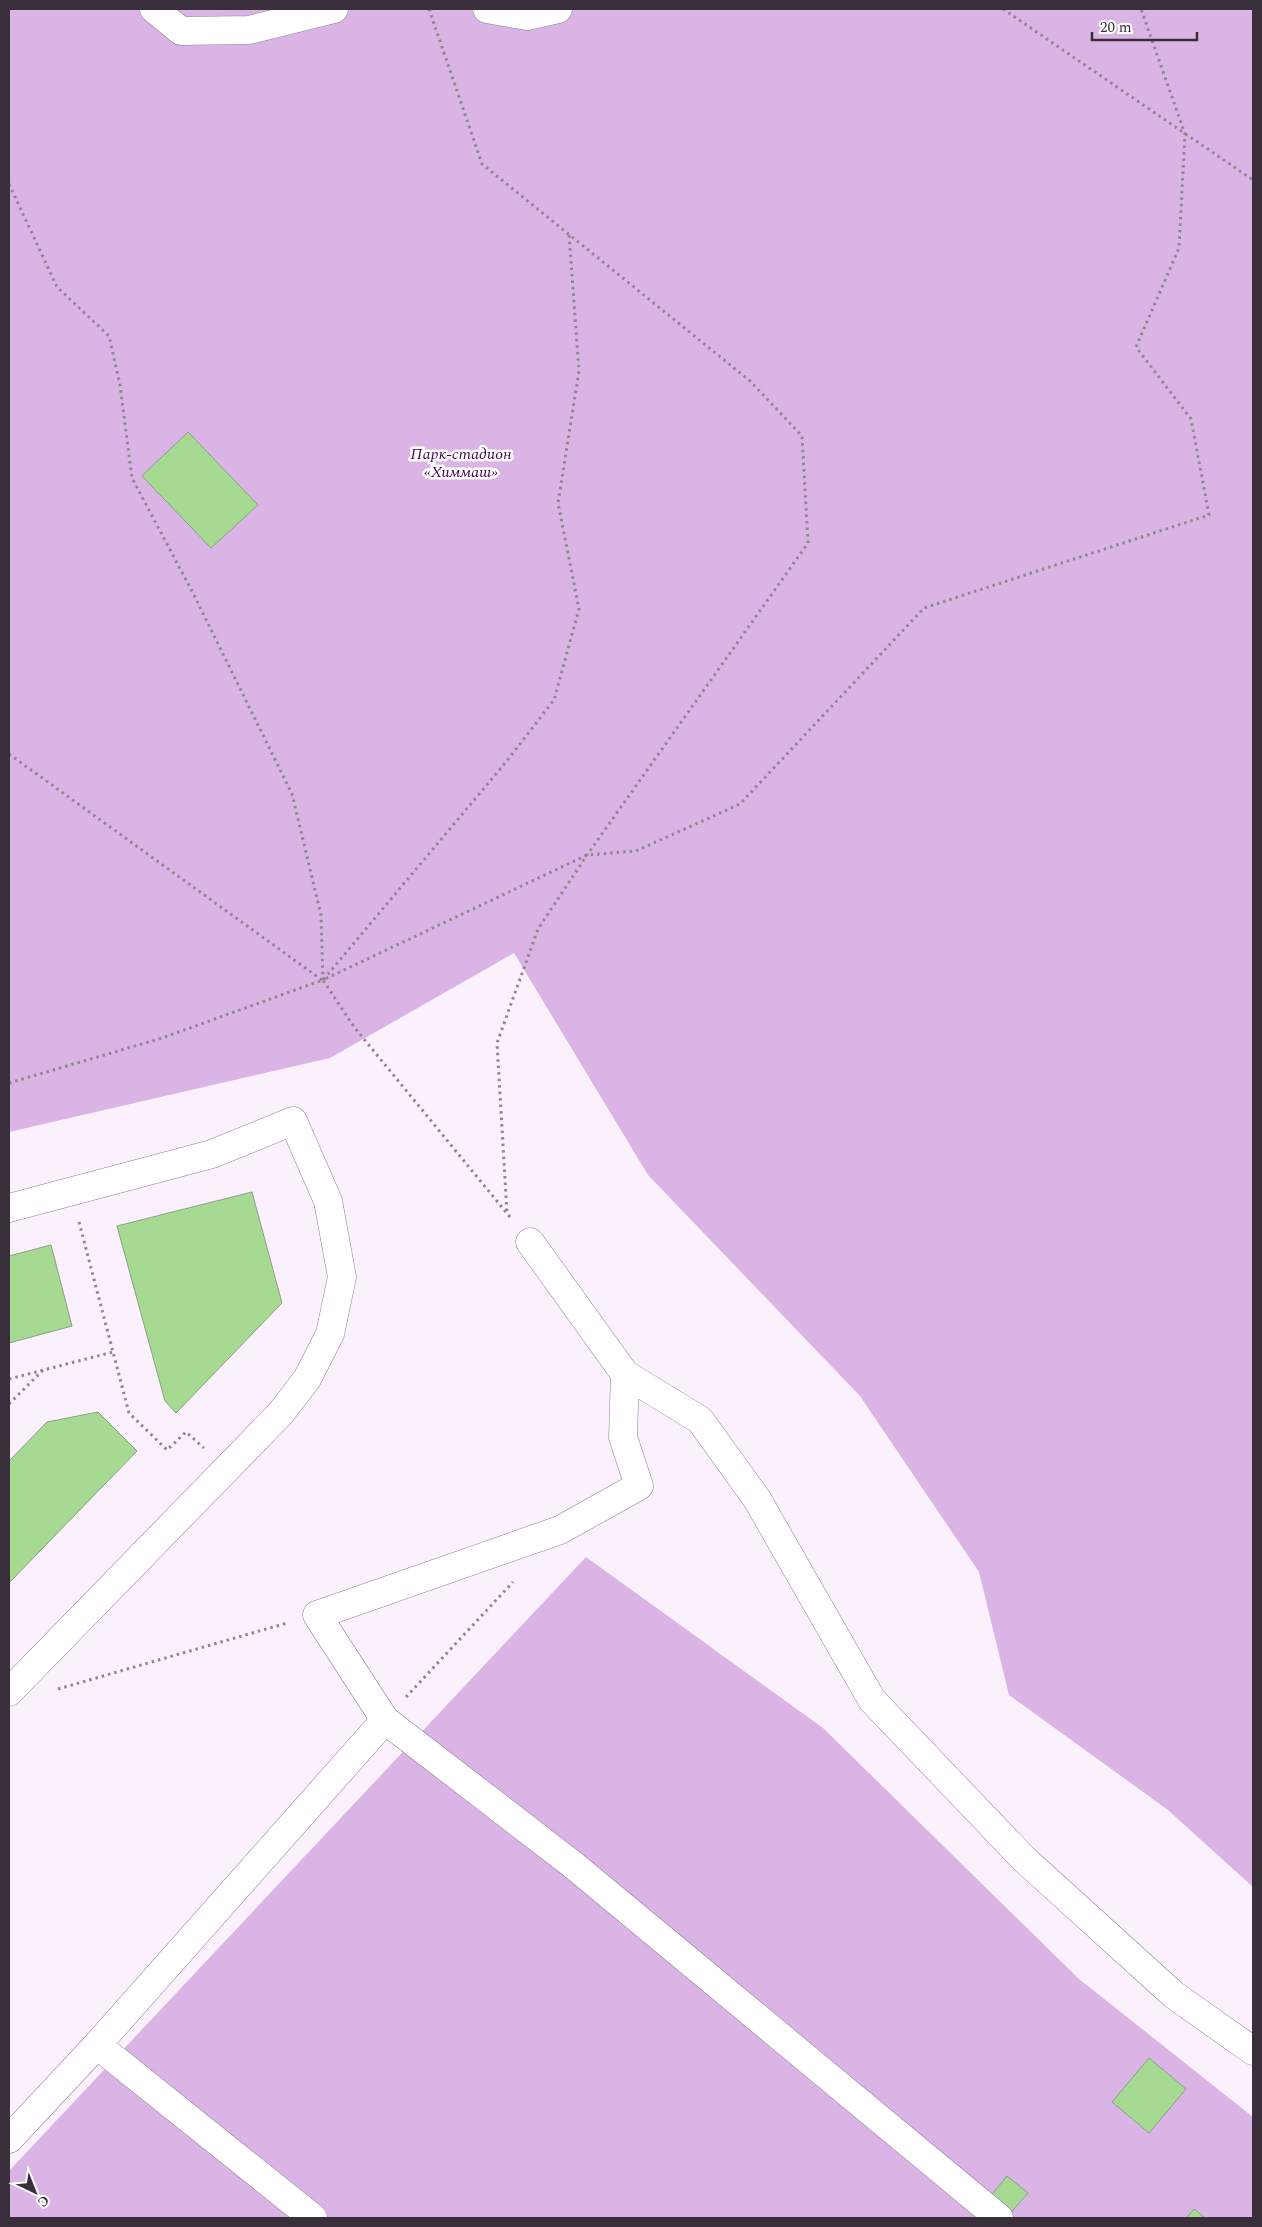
<svg xmlns="http://www.w3.org/2000/svg" width="1262" height="2227" font-family="Spectral,serif">
<style>
.green{fill:#dab4e5}
.building{fill:#a6da93;stroke:#8ba083}
.lines{fill:none;stroke-linecap:round;stroke-linejoin:round}
.minor-casing{stroke:#937d99;stroke-width:29}
.path{stroke:#908792;stroke-width:3;stroke-dasharray:2.5 4;stroke-linecap:butt}
.minor{stroke:#fff;stroke-width:28}
.labels{text-anchor:middle;stroke-width:5;stroke-linejoin:round;paint-order:stroke}
.park-label{font-size:16px;font-style:italic;fill:#460056;stroke:#fff}
</style>
<rect width="100%" height="100%" fill="#faf1fd"/>
<!-- green -->
<g class="green">
<polygon points="9,9 1253,9 1253,1887 1168,1810 1009,1695 979,1572 860,1396 648,1175 514,953 330,1058 9,1132"/>
<polygon points="586,1557 823,1728 1079,1979 1253,2117 1253,2218 9,2218 9,2171"/>
</g>
<!-- building -->
<g class="building">
<polygon points="188,432 258,505 211,548 142,476"/>
<polygon points="252,1192 282,1303 176,1413 165,1401 117,1226"/>
<polygon points="51,1245 72,1326 9,1343 9,1256"/>
<polygon points="98,1412 137,1451 9,1583 9,1461 47,1422"/>
<polygon points="1149,2058 1186,2089 1149,2133 1112,2102"/>
<polygon points="1007,2176 1028,2193 1006,2218 985,2203"/>
<polygon points="1194,2209 1205,2218 1186,2218"/>
</g>
<g class="lines">
<!-- minor casing -->
<g class="minor-casing">
<g id="minor">
<polyline points="154,9 181,31 249,30 334,9"/>
<polyline points="487,9 527,16 558,9"/>
<polyline points="9,1208 212,1154 293,1121 328,1201 342,1277 330,1334 307,1379 280,1414 9,1692"/>
<polyline points="530,1242 625,1374 700,1420 757,1499 872,1700 1024,1859 1174,1995 1253,2051"/>
<polyline points="625,1374 623,1437 639,1486 560,1530 317,1615 385,1720 572,1864 999,2218"/>
<polyline points="97,2045 313,2218"/>
<polyline points="9,2139 97,2045 385,1720"/>
</g>
</g>
<!-- path -->
<g class="path">
<polyline points="429,9 482,164 750,381 802,436 808,543 587,855 538,929 497,1043 507,1213"/>
<polyline points="1003,9 1253,180"/>
<polyline points="9,184 57,287 109,336 120,385 132,478 194,595 292,794 321,915 323,980"/>
<polyline points="9,754 322,980"/>
<polyline points="9,1083 162,1038 323,980 506,762 554,700 579,609 558,503 579,371 569,234"/>
<polyline points="510,1217 354,1027 323,980 587,855 636,851 740,804 924,608 1209,515 1191,419 1136,347 1179,248 1185,134 1141,9"/>
<polyline points="79,1222 129,1413 167,1450 186,1432 204,1448"/>
<polyline points="9,1379 113,1352"/>
<polyline points="9,1404 43,1370"/>
<polyline points="58,1689 287,1623"/>
<polyline points="406,1697 513,1582"/>
</g>
<!-- minor -->
<use href="#minor" class="minor"/>
</g>
<g class="labels">
<!-- park labels -->
<g class="park-label">
<text x="461" y="459">Парк-стадион<tspan x="461" dy="18">«Химмаш»</tspan></text>
</g>
</g>
<!-- border -->
<rect width="1262" height="2227" fill="none" stroke="#382f3a" stroke-width="20"/>
<!-- north arrow -->
<g transform="translate(35 2192) rotate(137)" stroke="#ffffff" stroke-width="4" paint-order="stroke">
<path d="M0-4L9 19L0 12L-9 19Z" fill="#382f3a"/>
<text y="-8" font-size="14" font-weight="bold" text-anchor="middle" fill="#382f3a">С</text>
</g>
<!-- scale -->
<path d="M1092 32v8h105v-8" fill="none" stroke="#382f3a" stroke-width="2.5"/>
<text x="1100" y="32" font-size="15" fill="#382f3a" stroke="#ffffff" stroke-width="4" paint-order="stroke">20 m</text>
</svg>
